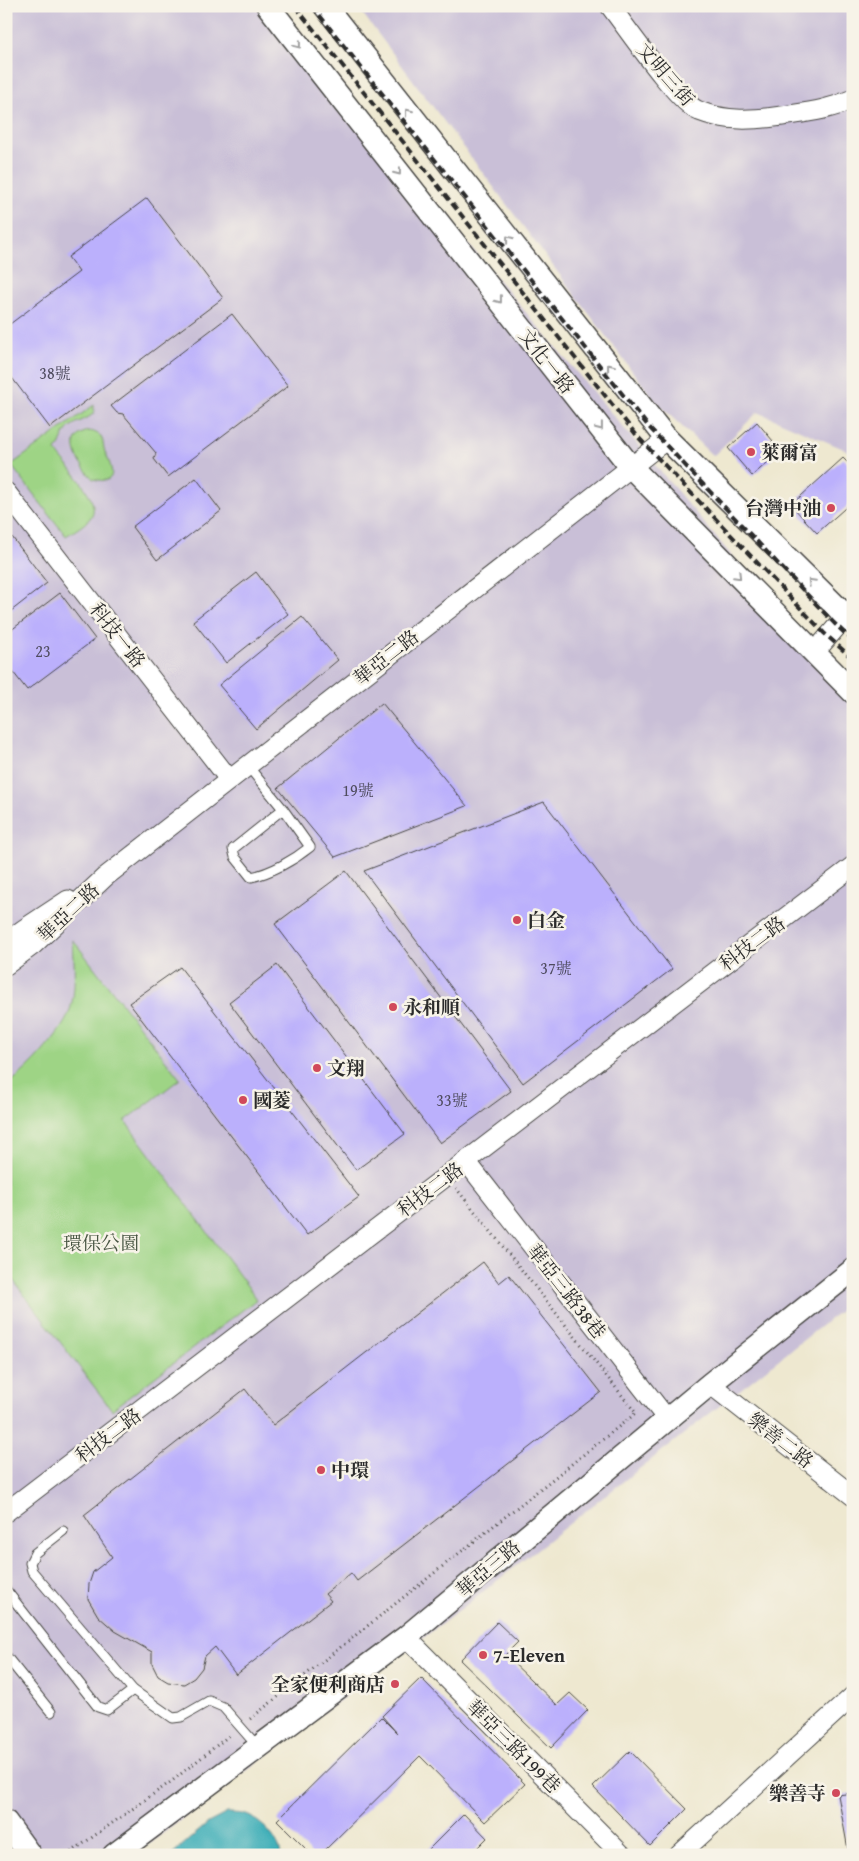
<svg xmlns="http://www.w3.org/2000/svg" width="859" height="1861" font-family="'Gentium Book Plus','Noto Serif TC',serif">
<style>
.industrial{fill:#c9bfd7}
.green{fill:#9ed485;stroke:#648058}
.water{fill:#3daeb8;stroke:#346c72}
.building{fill:#bbb0fc}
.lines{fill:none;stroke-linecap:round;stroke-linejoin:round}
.service-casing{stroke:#484744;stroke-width:11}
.minor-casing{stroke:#484744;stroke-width:21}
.tertiary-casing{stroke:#484744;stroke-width:25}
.path{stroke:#484744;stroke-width:3;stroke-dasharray:1 4;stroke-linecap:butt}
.service{stroke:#fff;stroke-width:9}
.minor{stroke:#fff;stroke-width:19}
.tertiary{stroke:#fff;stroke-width:22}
.rail{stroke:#2b2b2b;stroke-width:4;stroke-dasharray:8 4;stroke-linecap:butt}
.oneway{stroke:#a0a0a0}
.poi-dot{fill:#d1495b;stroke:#f7f3e8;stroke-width:2}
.labels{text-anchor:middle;stroke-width:5;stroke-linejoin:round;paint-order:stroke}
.number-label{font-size:16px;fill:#4f4c5f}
.street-label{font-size:19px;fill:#2b2b2b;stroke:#f7f3e8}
.poi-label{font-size:19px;font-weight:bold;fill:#2b2b2b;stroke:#f7f3e8;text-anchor:start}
.park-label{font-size:19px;fill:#485542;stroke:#f7f3e8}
</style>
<rect width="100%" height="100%" fill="#f7f3e8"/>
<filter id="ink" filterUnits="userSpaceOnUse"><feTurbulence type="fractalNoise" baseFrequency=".02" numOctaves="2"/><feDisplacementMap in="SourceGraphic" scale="10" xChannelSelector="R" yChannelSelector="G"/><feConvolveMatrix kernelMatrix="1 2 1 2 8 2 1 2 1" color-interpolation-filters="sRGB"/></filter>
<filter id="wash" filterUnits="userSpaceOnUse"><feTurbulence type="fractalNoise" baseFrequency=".0096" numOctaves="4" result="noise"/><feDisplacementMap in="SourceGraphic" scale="20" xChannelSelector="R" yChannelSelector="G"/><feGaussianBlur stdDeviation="1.12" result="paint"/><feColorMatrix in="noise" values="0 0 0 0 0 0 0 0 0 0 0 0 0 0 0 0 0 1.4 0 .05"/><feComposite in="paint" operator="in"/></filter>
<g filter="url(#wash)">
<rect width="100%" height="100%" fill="#eee8d0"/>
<!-- industrial -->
<g class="industrial">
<polygon points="6,6 267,6 853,699 853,1301 443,1623 134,1855 6,1855"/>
<polygon points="357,6 853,6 853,453 758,412 713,456 654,400"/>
</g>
<!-- green -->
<g class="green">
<path d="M94,405v8c-7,7 -16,8 -24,14 -8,7 -8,16 -14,24 10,14 47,50 35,66 -6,8 -17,14 -25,19l-55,-71z"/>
<path d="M90,431c4,1 8,2 11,6 3,4 2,10 4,15 6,14 16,34 -12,27 -12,-12 -33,-44 -3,-48z"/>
<path d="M73,940l107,139 -55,42 132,178 -145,111 -106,-139v-186c18,-10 56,-52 63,-72 8,-21 5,-51 4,-73z"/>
</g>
<!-- water -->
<path class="water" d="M227,1813c8,0 17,0 24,4 14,8 28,23 30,38h-110l37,-32z"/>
<g id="blocks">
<!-- building -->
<g class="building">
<polygon points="147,198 223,298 50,428 6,370 6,327 79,272 68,257"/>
<polygon points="232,314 288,386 168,477 154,459 156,453 123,414 117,413 111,406"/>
<polygon points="757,422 773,441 767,447 775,456 752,476 728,448"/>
<polygon points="843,458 853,468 853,501 817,533 791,505"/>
<polygon points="196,478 221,511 157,560 132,527"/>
<polygon points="12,537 47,583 6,615 6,542"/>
<polygon points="256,572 288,614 226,663 193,621"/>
<polygon points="60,593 95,639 27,690 6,663 6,634"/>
<polygon points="302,617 338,660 256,729 219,685"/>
<polygon points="382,703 467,806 335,857 278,788"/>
<polygon points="544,802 672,969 523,1083 364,871"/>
<polygon points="346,871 511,1091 440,1143 275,924"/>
<polygon points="277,965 405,1134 356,1170 229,1002"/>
<polygon points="180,967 359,1197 307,1235 129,1003"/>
<polygon points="483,1262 499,1283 509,1275 601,1392 357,1581 351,1573 325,1594 331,1601 236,1675 215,1647 205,1656 202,1668 194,1678 184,1684 168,1682 158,1676 152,1664 152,1652 115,1631 98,1616 88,1599 89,1584 93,1572 112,1557 84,1515 245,1389 273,1425"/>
<polygon points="497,1622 518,1642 505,1655 557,1705 570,1693 588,1710 551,1748 460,1660"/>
<polygon points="421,1678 525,1784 485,1822 420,1756 320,1855 312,1855 277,1820 381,1717 397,1733 382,1716"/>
<polygon points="630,1751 687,1809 650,1846 593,1787"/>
<polygon points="853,1793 853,1855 849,1855 838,1795"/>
<polygon points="464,1814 487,1838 470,1855 423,1855"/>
</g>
</g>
</g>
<g filter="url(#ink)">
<use href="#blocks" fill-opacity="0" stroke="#484744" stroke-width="1"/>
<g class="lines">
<!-- service casing -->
<g class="service-casing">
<g id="service">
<path d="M247,765l36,44 27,38c-16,13 -39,26 -59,30l-16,-20 -2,-8 50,-40"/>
<polyline points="63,1531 35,1553 30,1563 32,1571 133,1690 173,1718 181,1717 209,1701 223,1707 258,1747"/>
<polyline points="6,1590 98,1707 107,1710 133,1690"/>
<polyline points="6,1656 51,1712"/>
</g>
</g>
<!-- minor casing -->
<g class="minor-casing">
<g id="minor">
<path d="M610,6c17,22 68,97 89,105 27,11 55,9 83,5 26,-4 47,-6 71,-17"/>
<polyline points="6,492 229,779"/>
<polyline points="814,653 853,608"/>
<polyline points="6,942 24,929 68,900"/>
<polyline points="6,965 33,945 105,877 667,439"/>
<polyline points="466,1161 667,1419"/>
<polyline points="710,1384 853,1496"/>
<polyline points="6,1512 853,866"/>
<polyline points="406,1637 622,1855"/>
<polyline points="679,1855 853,1696"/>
</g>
</g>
<!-- tertiary casing -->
<g class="tertiary-casing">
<g id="tertiary">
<polyline points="268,6 630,466 853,692"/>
<polyline points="325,6 667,439 853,623"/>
<polyline points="6,1822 30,1855"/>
<polyline points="114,1855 406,1637 710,1384 853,1270"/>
</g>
</g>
<!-- path -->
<g class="path">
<polyline points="250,1719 636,1413 456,1188"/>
<polyline points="67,1855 172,1781 231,1734"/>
</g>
<!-- service -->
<use href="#service" class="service"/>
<!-- minor -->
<use href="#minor" class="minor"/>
<!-- tertiary -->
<use href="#tertiary" class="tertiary"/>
<!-- rail -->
<g class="rail">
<polyline points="295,6 638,437 824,633 853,659"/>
<polyline points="312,6 648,426 834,623 853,641"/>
</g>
</g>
<!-- one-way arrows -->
<defs><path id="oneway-chevron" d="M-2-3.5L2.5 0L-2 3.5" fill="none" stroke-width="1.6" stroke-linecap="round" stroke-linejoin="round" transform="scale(1.25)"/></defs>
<g class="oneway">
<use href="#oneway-chevron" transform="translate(298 45) rotate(52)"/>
<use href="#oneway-chevron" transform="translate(408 112) rotate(-128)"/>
<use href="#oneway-chevron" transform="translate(398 172) rotate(52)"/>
<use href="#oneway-chevron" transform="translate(509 239) rotate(-128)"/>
<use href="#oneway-chevron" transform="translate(499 300) rotate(52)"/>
<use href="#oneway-chevron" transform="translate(610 367) rotate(-128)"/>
<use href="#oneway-chevron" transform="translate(600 427) rotate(52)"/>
<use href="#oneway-chevron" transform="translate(738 576) rotate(45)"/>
<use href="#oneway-chevron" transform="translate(811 582) rotate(-135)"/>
</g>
</g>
<!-- markers -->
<g class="poi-dot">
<circle cx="751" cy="452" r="5"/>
<circle cx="831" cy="508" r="5"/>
<circle cx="517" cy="920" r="5"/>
<circle cx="393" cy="1007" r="5"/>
<circle cx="317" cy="1068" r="5"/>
<circle cx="243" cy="1100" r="5"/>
<circle cx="321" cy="1470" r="5"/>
<circle cx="483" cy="1655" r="5"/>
<circle cx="395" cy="1684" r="5"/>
<circle cx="836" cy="1793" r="5"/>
</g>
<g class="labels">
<!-- number labels -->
<g class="number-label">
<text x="55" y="379">38號</text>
<text x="43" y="657">23</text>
<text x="358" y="796">19號</text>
<text x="556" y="974">37號</text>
<text x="452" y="1106">33號</text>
</g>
<!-- street labels -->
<g class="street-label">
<text transform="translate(666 74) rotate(49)" y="7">文明三街</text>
<text transform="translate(547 361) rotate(52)" y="7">文化一路</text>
<text transform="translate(118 635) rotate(52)" y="7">科技一路</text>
<text transform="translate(386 657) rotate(-38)" y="7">華亞二路</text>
<text transform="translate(68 912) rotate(-43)" y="7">華亞二路</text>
<text transform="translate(752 943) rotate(-37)" y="7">科技二路</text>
<text transform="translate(430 1189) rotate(-37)" y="7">科技二路</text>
<text transform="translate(567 1291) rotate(52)" y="7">華亞三路38巷</text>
<text transform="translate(108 1435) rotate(-37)" y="7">科技二路</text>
<text transform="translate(781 1440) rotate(38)" y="7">樂善二路</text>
<text transform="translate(488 1568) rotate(-40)" y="7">華亞三路</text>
<text transform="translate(514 1746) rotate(45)" y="7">華亞三路199巷</text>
</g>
<!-- poi labels -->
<g class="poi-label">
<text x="761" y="459">萊爾富</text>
<text x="821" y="515" text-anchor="end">台灣中油</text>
<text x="527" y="927">白金</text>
<text x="403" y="1014">永和順</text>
<text x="327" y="1075">文翔</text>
<text x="253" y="1107">國菱</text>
<text x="331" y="1477">中環</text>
<text x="493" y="1662">7-Eleven</text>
<text x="385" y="1691" text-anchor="end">全家便利商店</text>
<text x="826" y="1800" text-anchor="end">樂善寺</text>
</g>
<!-- park labels -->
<g class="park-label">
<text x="101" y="1250">環保公園</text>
</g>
</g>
<!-- margin -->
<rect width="859" height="1861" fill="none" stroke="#f7f3e8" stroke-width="25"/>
</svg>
